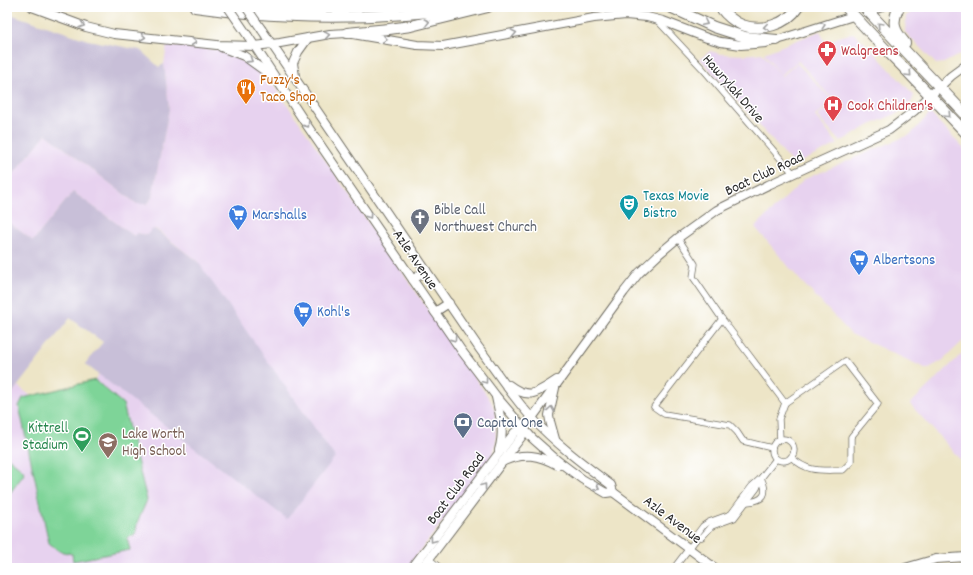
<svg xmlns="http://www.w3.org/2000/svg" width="973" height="575" font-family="Dekko,sans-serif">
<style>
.built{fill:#e7d2ef}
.industrial{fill:#c8bfd8}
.green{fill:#7ed498;stroke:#548062}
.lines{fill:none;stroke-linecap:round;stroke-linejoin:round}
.street-casing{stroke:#6f6c62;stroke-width:7}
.secondary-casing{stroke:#6f6c62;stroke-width:10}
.highway-casing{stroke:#6f6c62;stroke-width:12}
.street{stroke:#fff;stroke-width:5.5}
.secondary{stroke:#fff;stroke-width:8}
.highway{stroke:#fff;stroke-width:10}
.secondary-bridge-casing{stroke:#6f6c62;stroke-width:10;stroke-linecap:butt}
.secondary-bridge{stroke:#fff;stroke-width:8}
.oneway{stroke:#a0a0a0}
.labels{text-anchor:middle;stroke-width:3;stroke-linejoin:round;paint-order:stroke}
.health-label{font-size:15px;fill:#be3a42;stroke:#fff;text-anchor:start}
.food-label{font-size:15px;fill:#c56008;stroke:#fff;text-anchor:start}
.street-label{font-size:15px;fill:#2b2b2b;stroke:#fff}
.culture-label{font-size:15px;fill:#0d838f;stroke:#fff;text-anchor:start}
.worship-label{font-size:15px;fill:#5b616d;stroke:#fff;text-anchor:start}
.shop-label{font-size:15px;fill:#366cbe;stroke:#fff;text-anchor:start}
.service-label{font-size:15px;fill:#4e5e75;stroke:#fff;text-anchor:start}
.leisure-label{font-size:15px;fill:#27864d;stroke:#fff;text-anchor:end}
.education-label{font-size:15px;fill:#785e54;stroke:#fff;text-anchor:start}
</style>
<rect width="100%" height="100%" fill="#fff"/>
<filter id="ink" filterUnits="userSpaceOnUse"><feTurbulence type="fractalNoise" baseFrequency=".025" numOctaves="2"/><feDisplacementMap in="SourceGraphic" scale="8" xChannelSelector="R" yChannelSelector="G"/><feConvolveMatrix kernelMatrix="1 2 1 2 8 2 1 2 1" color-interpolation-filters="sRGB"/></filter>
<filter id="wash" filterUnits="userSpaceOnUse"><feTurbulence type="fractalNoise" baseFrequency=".012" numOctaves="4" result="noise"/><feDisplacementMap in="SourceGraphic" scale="16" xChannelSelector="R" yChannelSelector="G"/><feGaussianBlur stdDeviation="0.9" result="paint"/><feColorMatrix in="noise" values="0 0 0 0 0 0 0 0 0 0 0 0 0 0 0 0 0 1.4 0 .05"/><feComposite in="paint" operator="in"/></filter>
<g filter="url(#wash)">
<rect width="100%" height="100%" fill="#ede5c7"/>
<!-- built -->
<g class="built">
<polygon points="919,7 966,7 966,51 944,63 936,64 905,32 906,16"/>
<polygon points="820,31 827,46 836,38 853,33 866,44 914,95 912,101 898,113 870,125 840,142 817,116 834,101 798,61 781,75 764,53"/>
<polygon points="167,45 221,50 245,62 264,75 273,84 491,401 495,411 496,441 493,456 407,568 7,568 7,400 18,386 31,396 95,380 99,374 287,518 198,262 156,229 154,229 147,235 137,233 134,236 73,192 33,241 7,221 7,182 46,134 137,204 146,204 149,202 152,197 169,109 164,64"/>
<polygon points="710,51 721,54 744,55 762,53 782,76 797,63 833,101 815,116 838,144 794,165 700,59"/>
<polygon points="930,113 966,151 966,338 942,361 927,369 851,334 800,280 755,227 805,179 911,134"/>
<polygon points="966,350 966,466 910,404"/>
</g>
<!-- industrial -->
<g class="industrial">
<polygon points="7,13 88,40 140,50 159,67 164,64 169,109 152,197 149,202 146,204 137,204 46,134 7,182"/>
<polygon points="73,192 134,236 137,233 147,235 151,230 155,229 198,262 335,457 287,519 85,364 103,342 70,318 7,400 7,221 33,241"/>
</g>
<!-- green -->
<g class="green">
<polygon points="95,380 123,404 147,500 137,523 136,532 134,535 127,538 130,550 73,561 72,554 59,551 49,543 19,406 23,398"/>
<polygon points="7,457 23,470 24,474 7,497"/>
</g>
</g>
<g filter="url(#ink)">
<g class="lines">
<!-- street casing -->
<g class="street-casing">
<g id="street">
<polyline points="656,19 702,68 793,173"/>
<polyline points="678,238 695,264 693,277 722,319 785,403 779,419 780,440"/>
<polyline points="722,319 654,407 664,414 730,425 737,432 743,441 772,448"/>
<path d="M785,403l60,-42 33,43 -27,33v25l-8,8c-22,0 -35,3 -52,-13"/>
<circle cx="783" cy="450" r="11"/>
<path d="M747,502c17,-1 22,-8 14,-24"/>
<polyline points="697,538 702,537 712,526 734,518 757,488 761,479"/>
<polyline points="429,559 440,568"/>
<polyline points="674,568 697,538 697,534 703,526 709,522 731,514 752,486 761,478 776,459"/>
</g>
</g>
<!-- secondary casing -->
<g class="secondary-casing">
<g id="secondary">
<polyline points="32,7 86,27 114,34 217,45 255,46 280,43 330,34 347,33 417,45 443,46 594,18 626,15 647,17 663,21 707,38 721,42 741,45 754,44 766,43 784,38 853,16"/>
<polyline points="867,12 882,7"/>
<path d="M262,30l217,318c17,23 33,48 52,69 24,26 52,47 80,68l2,7 102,76"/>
<polyline points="248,36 304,121 413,280 461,350 496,396 532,438 558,461 582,479 606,493 613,492"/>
<polyline points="221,47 244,56 273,77"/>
<polyline points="295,76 293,63 298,52 308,38"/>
<polyline points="413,280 426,270"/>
<polyline points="435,312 449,303"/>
<path d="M509,385c21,16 29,7 48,-5"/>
<path d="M496,397c4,20 9,33 3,53"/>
<polyline points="555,439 550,421 549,415 555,388"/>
<path d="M504,461c20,-9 35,-6 53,4"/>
<polyline points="412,568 515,432 523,428 532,418 624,292 639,273 659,254 678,238 717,210 768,185 889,130 914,111 951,76 966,65"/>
<polyline points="422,568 522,436 523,428"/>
<polyline points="905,568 936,559 966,557"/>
</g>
</g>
<!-- highway casing -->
<g class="highway-casing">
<g id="highway">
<path d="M195,7c94,14 188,12 282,0"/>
<polyline points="670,7 714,27 745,37 777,40"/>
<path d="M720,7c6,8 12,14 22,18 18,7 45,0 56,-18"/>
<polyline points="846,7 888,52 903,67 966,133"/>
<polyline points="864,7 966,115"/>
<path d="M899,7c-8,16 -5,23 6,36"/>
<polyline points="347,33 389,29 411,26 488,7"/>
</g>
</g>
<!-- street -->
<use href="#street" class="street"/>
<!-- secondary -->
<use href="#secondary" class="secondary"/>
<!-- highway -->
<use href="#highway" class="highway"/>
<!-- secondary-bridge casing -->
<g class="secondary-bridge-casing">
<g id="secondary-bridge">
<polyline points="228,7 248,36"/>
<polyline points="246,7 262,30"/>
</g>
</g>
<!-- secondary-bridge -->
<use href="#secondary-bridge" class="secondary-bridge"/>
</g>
<!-- one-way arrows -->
<defs><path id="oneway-chevron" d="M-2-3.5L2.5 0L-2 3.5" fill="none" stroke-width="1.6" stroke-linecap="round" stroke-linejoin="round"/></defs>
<g class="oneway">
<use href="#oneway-chevron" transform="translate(427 22) rotate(-14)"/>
<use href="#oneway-chevron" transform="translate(705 23) rotate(26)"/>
<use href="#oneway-chevron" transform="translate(82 25) rotate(19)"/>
<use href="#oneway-chevron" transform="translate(823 25) rotate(-17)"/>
<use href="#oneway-chevron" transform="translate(880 25) rotate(-134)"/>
<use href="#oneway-chevron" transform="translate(766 27) rotate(171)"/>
<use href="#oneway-chevron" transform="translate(514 33) rotate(-11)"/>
<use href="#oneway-chevron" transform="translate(327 35) rotate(-9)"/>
<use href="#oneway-chevron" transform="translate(143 37) rotate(6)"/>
<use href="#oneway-chevron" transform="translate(385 39) rotate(10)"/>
<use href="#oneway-chevron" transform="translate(194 42) rotate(6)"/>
<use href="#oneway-chevron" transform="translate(250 60) rotate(33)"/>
<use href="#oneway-chevron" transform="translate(909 74) rotate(47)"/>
<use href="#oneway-chevron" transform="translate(948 115) rotate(47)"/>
<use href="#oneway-chevron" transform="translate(307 125) rotate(55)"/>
<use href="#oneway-chevron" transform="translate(369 216) rotate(56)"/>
<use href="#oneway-chevron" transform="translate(454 339) rotate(55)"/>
<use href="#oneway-chevron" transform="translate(485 381) rotate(53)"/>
<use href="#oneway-chevron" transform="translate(551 409) rotate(-81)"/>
<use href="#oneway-chevron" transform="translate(484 486) rotate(-53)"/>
<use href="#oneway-chevron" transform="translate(597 488) rotate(30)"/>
<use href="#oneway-chevron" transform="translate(433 540) rotate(127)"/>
</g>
</g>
<!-- icons -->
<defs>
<g id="pharmacy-pin" transform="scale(1)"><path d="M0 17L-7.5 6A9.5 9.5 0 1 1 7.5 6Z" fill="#e0444e" stroke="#fff"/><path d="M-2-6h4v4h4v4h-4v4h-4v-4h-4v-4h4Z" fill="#fff"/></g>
<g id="restaurant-pin" transform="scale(1)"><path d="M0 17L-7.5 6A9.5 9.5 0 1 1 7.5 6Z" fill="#e8710a" stroke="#fff"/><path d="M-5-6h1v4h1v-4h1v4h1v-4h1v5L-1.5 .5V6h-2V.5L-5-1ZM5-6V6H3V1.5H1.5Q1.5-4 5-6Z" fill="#fff"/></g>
<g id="hospital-pin" transform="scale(1)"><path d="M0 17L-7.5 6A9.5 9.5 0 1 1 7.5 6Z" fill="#e0444e" stroke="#fff"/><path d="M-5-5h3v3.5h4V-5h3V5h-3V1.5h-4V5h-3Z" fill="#fff"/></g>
<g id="theatre-pin" transform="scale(1)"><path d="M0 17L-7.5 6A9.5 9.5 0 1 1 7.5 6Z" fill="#0f9aa8" stroke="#fff"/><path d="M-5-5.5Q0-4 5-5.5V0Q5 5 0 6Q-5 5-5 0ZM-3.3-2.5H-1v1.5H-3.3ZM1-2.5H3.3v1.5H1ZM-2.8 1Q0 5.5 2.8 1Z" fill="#fff"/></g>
<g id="supermarket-pin" transform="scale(1)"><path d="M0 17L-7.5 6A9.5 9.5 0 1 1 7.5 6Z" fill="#3f7fe0" stroke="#fff"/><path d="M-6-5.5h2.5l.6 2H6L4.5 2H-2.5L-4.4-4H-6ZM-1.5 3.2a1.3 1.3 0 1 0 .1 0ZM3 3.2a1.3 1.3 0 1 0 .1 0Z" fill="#fff"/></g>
<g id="church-pin" transform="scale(1)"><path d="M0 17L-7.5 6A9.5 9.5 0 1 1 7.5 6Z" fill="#6b7280" stroke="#fff"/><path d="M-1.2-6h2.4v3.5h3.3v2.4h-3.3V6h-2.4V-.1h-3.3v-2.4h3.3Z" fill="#fff"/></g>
<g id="bank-pin" transform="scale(1)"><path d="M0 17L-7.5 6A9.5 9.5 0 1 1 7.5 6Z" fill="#5c6f8a" stroke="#fff"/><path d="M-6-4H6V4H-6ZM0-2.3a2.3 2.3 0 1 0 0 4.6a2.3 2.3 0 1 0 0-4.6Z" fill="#fff"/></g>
<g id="stadium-pin" transform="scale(1)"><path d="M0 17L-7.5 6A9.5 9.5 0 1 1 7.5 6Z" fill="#2e9e5b" stroke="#fff"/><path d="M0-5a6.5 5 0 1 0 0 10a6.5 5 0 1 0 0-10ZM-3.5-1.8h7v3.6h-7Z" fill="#fff"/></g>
<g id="school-pin" transform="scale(1)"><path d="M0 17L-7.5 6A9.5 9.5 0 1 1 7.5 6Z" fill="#8d6e63" stroke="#fff"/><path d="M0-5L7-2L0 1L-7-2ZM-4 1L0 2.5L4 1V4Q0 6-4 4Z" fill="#fff"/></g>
</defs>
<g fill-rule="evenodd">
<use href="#pharmacy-pin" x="827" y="50"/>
<use href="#restaurant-pin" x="246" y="88"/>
<use href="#hospital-pin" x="833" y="105"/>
<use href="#theatre-pin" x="629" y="204"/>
<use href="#supermarket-pin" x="238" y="214"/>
<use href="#church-pin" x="420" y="218"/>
<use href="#supermarket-pin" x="859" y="259"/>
<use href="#supermarket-pin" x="303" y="311"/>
<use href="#bank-pin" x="463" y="422"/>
<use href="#stadium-pin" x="82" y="436"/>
<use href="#school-pin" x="108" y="442"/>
</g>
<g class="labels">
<!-- health labels -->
<g class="health-label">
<text x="841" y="55">Walgreens</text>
<text x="847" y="110">Cook Children's</text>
</g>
<!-- food labels -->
<g class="food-label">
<text x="260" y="84">Fuzzy's<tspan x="260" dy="17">Taco Shop</tspan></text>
</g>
<!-- street labels -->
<g class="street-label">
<text transform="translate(734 88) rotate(49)" y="5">Hawrylak Drive</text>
<text transform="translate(764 173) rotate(-25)" y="5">Boat Club Road</text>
<text transform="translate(416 259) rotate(56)" y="5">Azle Avenue</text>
<text transform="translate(455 488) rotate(-53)" y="5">Boat Club Road</text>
<text transform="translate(673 519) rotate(37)" y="5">Azle Avenue</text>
</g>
<!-- culture labels -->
<g class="culture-label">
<text x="643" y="200">Texas Movie<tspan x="643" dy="17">Bistro</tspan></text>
</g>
<!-- worship labels -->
<g class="worship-label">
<text x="434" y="214">Bible Call<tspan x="434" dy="17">Northwest Church</tspan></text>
</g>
<!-- shop labels -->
<g class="shop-label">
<text x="252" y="219">Marshalls</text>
<text x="873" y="264">Albertsons</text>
<text x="317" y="316">Kohl's</text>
</g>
<!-- service labels -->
<g class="service-label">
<text x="477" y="427">Capital One</text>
</g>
<!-- leisure labels -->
<g class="leisure-label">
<text x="68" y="432">Kittrell<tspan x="68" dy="17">Stadium</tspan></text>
</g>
<!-- education labels -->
<g class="education-label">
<text x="122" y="438">Lake Worth<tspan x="122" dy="17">High School</tspan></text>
</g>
</g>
<!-- margin -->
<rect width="973" height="575" fill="none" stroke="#fff" stroke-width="24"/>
</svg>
